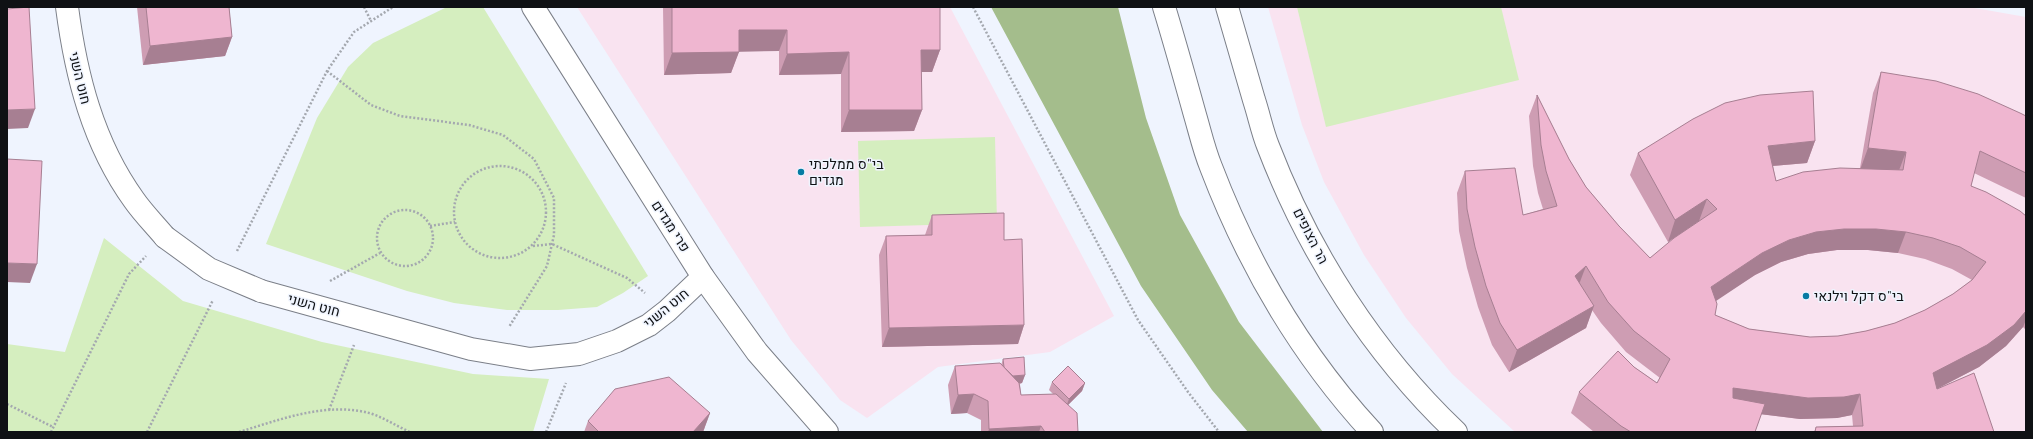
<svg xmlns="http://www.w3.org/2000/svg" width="2033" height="439" font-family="'PT Serif',Heebo,serif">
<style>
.education{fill:#f9e3f0}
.green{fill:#d5eebf}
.forest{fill:#a4bd8c}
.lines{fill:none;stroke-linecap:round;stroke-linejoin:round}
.minor-casing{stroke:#7b7f88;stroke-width:24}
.secondary-casing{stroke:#7b7f88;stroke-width:24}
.path{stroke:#a4a8af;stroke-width:2.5;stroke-dasharray:2 2;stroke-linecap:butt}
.minor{stroke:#fff;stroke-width:22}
.secondary{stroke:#fff;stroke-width:22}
.minor-bridge-casing{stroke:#7b7f88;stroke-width:24;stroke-linecap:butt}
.minor-bridge{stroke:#fff;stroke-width:22}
.wall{fill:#ce9db3;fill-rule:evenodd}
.shaded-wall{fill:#a77f92}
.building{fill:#efb6d0;stroke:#a77f92;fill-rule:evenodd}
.poi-dot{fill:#057ba3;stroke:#eff4fe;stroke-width:1.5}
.labels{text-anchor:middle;stroke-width:3;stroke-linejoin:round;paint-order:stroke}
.street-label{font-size:14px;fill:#0f1114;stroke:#eff4fe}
.poi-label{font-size:14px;fill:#0f1114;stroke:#eff4fe;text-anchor:start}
</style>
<rect width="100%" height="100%" fill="#eff4fe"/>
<!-- education -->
<g class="education">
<polygon points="577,7 950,7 1114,316 1050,352 938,367 867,418 840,400 791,340"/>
<polygon points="1268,7 1969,7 2026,17 2026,432 1515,432 1452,374 1406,318 1364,255 1324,182 1302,125"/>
</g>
<!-- green -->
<g class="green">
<polygon points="447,7 483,7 648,276 623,293 597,307 558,310 507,310 454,303 407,291 266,244 317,118 348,67 373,43"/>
<polygon points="1297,7 1501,7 1519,80 1326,127"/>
<polygon points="995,137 997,223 860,227 858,141"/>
<polygon points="104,238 183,301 322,342 473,374 549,379 533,432 7,432 7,344 65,352"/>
</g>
<!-- forest -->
<polygon class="forest" points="991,7 1118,7 1146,118 1180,215 1239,322 1323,432 1248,432 1212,390 1141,286"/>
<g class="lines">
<!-- minor casing -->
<g class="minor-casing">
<g id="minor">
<path d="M67,7c9,69 26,136 67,193 9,13 21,25 31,37"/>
<polyline points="533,7 703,277 757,352 827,432"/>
<polyline points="261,291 471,349 530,359 579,354 617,341 649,325 667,311 703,277"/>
</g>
</g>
<!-- secondary casing -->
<g class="secondary-casing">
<g id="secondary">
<path d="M1164,7c11,36 21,72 31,108 5,17 9,35 16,52 37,97 91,189 161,265"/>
<path d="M1227,7c9,31 18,62 27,93 5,15 8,31 14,46 41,107 105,207 188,286"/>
</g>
</g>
<!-- path -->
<g class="path">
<polyline points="364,7 371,21"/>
<polyline points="973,7 1138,320 1188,392 1219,432"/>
<polyline points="327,71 371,105 400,116 469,125 503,135 534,159 554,198 554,235 547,266 509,327"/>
<circle cx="500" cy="212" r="46"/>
<circle cx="405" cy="238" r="28"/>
<polyline points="430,226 455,222"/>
<polyline points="533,246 552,244 627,278 645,293"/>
<polyline points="237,251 327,71 354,32 393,7"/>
<polyline points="330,281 380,253"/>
<polyline points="7,404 53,427"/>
<polyline points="329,410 354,345"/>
<polyline points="51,432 129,274 146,256"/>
<polyline points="147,432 213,300"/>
<path d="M239,432c40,-12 83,-29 126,-20 15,3 31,14 45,20"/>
<polyline points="546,432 566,383"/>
</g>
<!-- minor -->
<use href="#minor" class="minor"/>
<!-- secondary -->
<use href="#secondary" class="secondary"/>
<!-- minor-bridge casing -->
<g class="minor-bridge-casing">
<polyline id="minor-bridge" points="165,237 209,269 261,291"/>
</g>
<!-- minor-bridge -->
<use href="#minor-bridge" class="minor-bridge"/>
</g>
<!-- wall -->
<g class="wall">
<polygon points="137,7 229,7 232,37 225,56 143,65"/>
<polygon points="663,7 940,7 940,50 932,72 921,72 922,110 914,131 841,132 841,74 779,75 779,51 739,51 731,73 664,75"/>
<path d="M1881,72l145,44v82l-52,-25 -3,13 55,30v114l-3,-3 -17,19 -27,21 -42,22 57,43h-180l2,-5 37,-1 -1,-11 -15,3 -37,1 -39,-5 -6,18h-161l-23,-19 8,-21 55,-25 23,16 3,-5 -34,-26 -25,-29 -9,-13 -6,18 -77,44 -17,-27 -14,-38 -11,-39 -8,-37 -2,-38 8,-22 58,44 20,-6 -5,-16 -5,-27 -4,-50 8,-21 32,64 17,28 33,39 31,32 50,-37 -32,21 -38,-67 8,-22 177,-12 -8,22 -34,3 3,15 84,-13 13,-75zM1837,250h31l30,3 27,6 27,10 20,11 -19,14 -28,16 -30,13 -29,8 -28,5 -28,1 -61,-8 -34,-14 1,-15 39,-25 26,-13 27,-8z"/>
<polygon points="932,215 1004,240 1024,325 1018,344 882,347 879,255 886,236 925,235"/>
<polygon points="1003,359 1025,375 1022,383 1020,384 1021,395 1053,394 1049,390 1052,382 1085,383 1082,391 1068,405 1078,432 981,432 981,420 967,413 951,414 948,385 955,366 1001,365"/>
<polygon points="710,413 703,432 584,432 588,421"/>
</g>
<!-- shaded-wall -->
<g class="shaded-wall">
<polygon points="739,30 787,30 779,51 731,52"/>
<polygon points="232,37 225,56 143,65 150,46"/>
<polygon points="921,50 940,50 932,72 913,72"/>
<polygon points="739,52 731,73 664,75 672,53"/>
<polygon points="849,52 841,74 779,75 787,54"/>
<polygon points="35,109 28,128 7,129 7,110"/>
<polygon points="849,110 922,110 914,131 841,132"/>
<polygon points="1815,141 1807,163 1760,167 1768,146"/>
<polygon points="1868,148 1906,152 1898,173 1860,170"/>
<polygon points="1707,199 1699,221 1668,242 1675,220"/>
<polygon points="1844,229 1876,229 1906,232 1898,253 1868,250 1837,250 1808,254 1781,262 1755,275 1704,309 1711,287 1762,253 1789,240 1816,232"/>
<polygon points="7,263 37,264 30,283 7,282"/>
<polygon points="1586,266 1578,287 1575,276"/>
<polygon points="1594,306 1586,328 1509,372 1517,350"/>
<polygon points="2026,311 2026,320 2023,327 2006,346 1979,367 1925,395 1933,373"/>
<polygon points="1024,325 1018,344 882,347 889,328"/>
<polygon points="1025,375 1022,383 1002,385 1005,377"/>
<polygon points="1085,383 1082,391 1066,407 1069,399"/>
<polygon points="1733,388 1860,394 1852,415 1837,418 1800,419 1725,410"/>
<polygon points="974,394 967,413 951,414 958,395"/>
<polygon points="710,413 703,432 693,432"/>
<polygon points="1041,426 1039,432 988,432 989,429"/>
</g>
<!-- building -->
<g class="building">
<polygon points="29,7 35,109 7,110 7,9"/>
<polygon points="146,7 229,7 232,37 150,46"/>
<polygon points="672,7 940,7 940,50 921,50 922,110 849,110 849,52 787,54 787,30 739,30 739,52 672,53"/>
<path d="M1881,72l55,9 42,13 42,19 6,3v57l-46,-22 -9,35 15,6 34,19 6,5v95l-12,14 -27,20 -54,28 4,16 37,-16 20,59h-179l1,-5 47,-1 -3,-32 -16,3 -36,1 -75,-10v10l32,6 -10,28h-124l-10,-6 -42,-34 39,-41 16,16 23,16 13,-24 -36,-28 -26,-29 -22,-36 -11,10 19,30 -77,44 -17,-27 -14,-37 -11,-39 -8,-38 -2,-38 50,-3 8,47 34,-9 -11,-35 -5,-26 -4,-50 32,64 17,28 33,39 31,32 24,-20 43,-29 -10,-10 -32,21 -37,-67 55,-34 32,-16 35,-8 53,-4 2,50 -47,5 8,35 27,-9 37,-4 63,2 3,-18 -38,-4zM1844,229h32l30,3 27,6 27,9 26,15 -14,18 -19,14 -28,16 -30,13 -29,8 -28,5 -28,1 -61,-8 -34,-14 2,-11 -6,-17 51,-34 27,-13 27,-8z"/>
<polygon points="7,159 42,161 37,264 7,263"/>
<polygon points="1004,213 1004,240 1022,239 1024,325 889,328 886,236 932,235 932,215"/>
<polygon points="1024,357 1025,375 1013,376 1004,367 1003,359"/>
<polygon points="1000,363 1019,383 1021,395 1056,394 1077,413 1078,432 1045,432 1041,426 989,429 988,401 974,394 958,395 955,366"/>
<polygon points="1068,366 1085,383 1069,399 1052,382"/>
<polygon points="669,377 710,413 693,432 599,432 588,421 615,389"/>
</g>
<!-- markers -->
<g class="poi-dot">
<circle cx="801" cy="172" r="4"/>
<circle cx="1806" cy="296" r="4"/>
</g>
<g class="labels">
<!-- street labels -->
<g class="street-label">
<text transform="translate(80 78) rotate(76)" y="5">חוט השני</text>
<text transform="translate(671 226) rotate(57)" y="5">פרי מגדים</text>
<text transform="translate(1311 236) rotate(63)" y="5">הר הצופים</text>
<text transform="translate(314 305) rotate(15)" y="5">חוט השני</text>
<text transform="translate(666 308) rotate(-39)" y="5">חוט השני</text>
</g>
<!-- poi labels -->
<g class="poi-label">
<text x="809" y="169">בי"ס ממלכתי<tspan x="809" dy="16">מגדים</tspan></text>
<text x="1814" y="301">בי"ס דקל וילנאי</text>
</g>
</g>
<!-- border -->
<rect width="2033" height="439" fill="none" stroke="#0f1114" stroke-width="16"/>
</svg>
